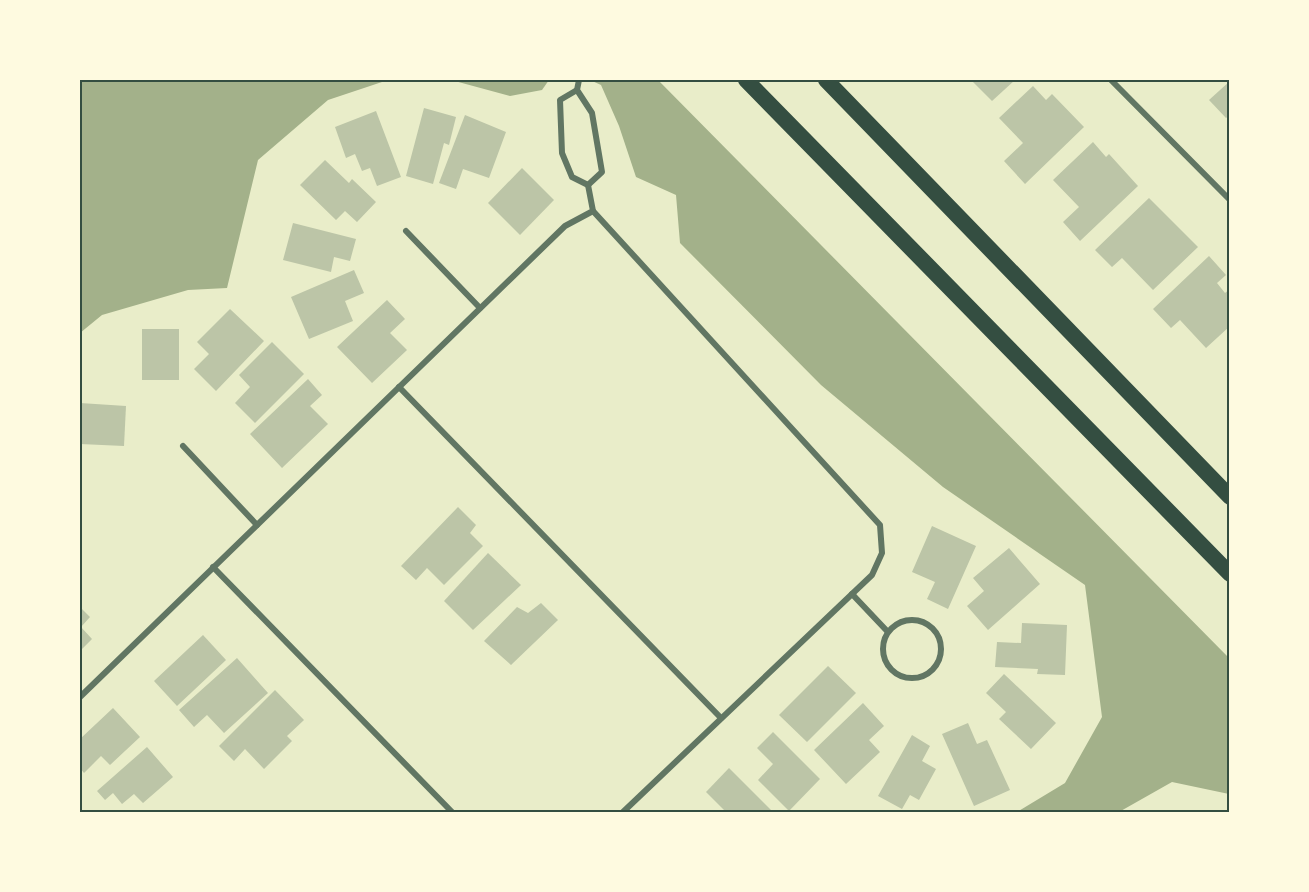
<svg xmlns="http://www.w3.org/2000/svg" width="1309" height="892" font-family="'Nunito Sans',sans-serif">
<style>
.water{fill:#a3b18a}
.building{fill:#bcc5a7}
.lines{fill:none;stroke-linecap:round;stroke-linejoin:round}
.minor{stroke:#617663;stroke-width:6}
.trunk{stroke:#344e41;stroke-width:16}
.neatline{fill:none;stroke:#344e41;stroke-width:2}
</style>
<rect width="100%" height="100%" fill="#e9edc9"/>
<!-- water -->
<g class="water">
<polygon points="80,80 388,80 328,100 258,160 227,288 188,290 102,315 80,333"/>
<polygon points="451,80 549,80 542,90 510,96"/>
<polygon points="590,80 658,80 1229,658 1229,794 1172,782 1119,812 1017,812 1065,783 1102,717 1085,585 943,487 821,385 680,243 676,195 636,177 619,126 601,85"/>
</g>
<!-- building -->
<g class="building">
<polygon points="971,80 1015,80 992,101"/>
<polygon points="1230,81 1230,115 1226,118 1209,100"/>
<polygon points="1033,86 1046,100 1052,94 1084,127 1025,184 1004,161 1023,143 999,118"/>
<polygon points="424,108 456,117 449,145 444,143 433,184 406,176"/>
<polygon points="376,111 401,177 377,186 370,168 362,171 355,154 346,158 335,127"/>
<polygon points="465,115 506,132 489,178 463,169 456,189 439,183"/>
<polygon points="1093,142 1106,157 1109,154 1138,186 1080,241 1063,222 1079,207 1053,180"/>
<polygon points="325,160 349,183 352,179 376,202 357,222 345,211 336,220 300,185"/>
<polygon points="522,168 554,200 520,235 488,203"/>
<polygon points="1149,198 1198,247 1153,290 1122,258 1112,267 1095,250"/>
<polygon points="293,223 356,239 350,261 334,257 331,272 283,260"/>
<polygon points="1209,256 1226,275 1217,283 1225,293 1230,289 1230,326 1206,348 1180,320 1171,328 1153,309"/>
<polygon points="354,270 364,293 345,301 353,321 309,339 291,297"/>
<polygon points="387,300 405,319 390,333 407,350 372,383 337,347"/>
<polygon points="230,309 264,341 216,391 194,369 209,354 197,342"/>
<rect x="142" y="329" width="37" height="51"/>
<polygon points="272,342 304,374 255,423 235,403 250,387 239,375"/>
<polygon points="308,379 322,395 310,406 328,424 282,468 250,434"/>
<polygon points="80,403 126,406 124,446 80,444"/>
<polygon points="458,507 476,525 470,533 483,546 444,585 427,568 416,580 401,566"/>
<polygon points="932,526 976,546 948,609 927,599 935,582 912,572"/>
<polygon points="1009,548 1040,584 988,630 967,606 984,591 973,578"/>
<polygon points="488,553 521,585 473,630 444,601"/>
<polygon points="541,603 558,620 511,665 484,641 517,607 528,613"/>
<polygon points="80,607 90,617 81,627 92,639 80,651"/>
<polygon points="1022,623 1067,625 1065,675 1037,674 1038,669 995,667 997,642 1021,643"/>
<polygon points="203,635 226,660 177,706 154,681"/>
<polygon points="237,658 268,693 224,733 207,715 194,727 179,710"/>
<polygon points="828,666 856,693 807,742 779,715"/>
<polygon points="1004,674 1056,723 1031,749 999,719 1006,712 986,693"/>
<polygon points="275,690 304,720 287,736 292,741 264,769 245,749 234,761 219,746"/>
<polygon points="863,703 884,726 869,740 880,752 846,784 814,750"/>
<polygon points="113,708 140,737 110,765 101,756 84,773 80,768 80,739"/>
<polygon points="968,723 977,744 987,740 1010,790 974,806 942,734"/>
<polygon points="773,732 820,779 789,811 758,780 773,764 757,748"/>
<polygon points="912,735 930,746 922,761 936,769 919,800 910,795 902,809 878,796"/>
<polygon points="147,747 173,777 143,803 134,794 122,804 113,793 105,800 97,791"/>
<polygon points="729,768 773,812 726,812 706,792"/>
</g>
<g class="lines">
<!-- minor -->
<g class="minor">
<polyline points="579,80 577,90 592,113 602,172 588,185"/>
<polyline points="1111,80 1230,200"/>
<polyline points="577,90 560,100 562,153 572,177 588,185"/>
<polyline points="593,211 880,525 882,553 872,575 623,812"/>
<polyline points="406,231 480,308"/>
<polyline points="399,387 721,718"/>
<polyline points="183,446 257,525"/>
<polyline points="213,567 452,812"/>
<polyline points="852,594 887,631"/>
<circle cx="912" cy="649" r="29"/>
<polyline points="80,697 565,226 593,211 588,185"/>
</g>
<!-- trunk -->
<g class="trunk">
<polyline points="746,80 1230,574"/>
<polyline points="826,80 1230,497"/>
</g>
</g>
<!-- border -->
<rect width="1309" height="892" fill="none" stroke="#fefae0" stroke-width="162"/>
<rect x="81" y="81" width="1147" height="730" class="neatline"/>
</svg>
